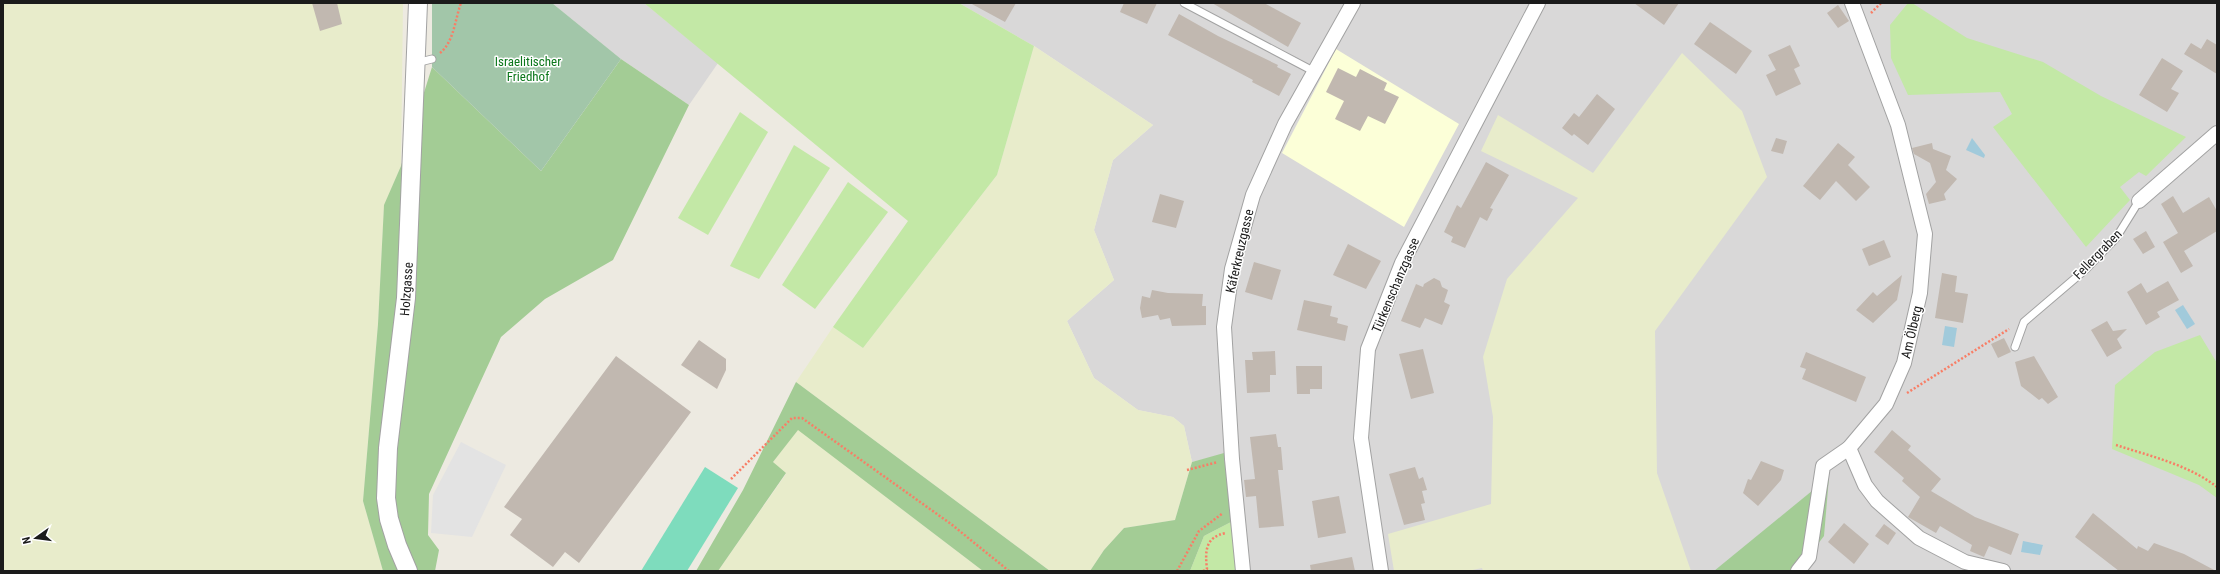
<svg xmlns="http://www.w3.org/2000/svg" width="2220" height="574" font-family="'Roboto Condensed',sans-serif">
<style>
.residential{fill:#d9d8d8}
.education{fill:#fcffd8}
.farmland{fill:#e8eccb}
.grass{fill:#c3e8a6}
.forest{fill:#a3cc95}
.cemetery{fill:#a2c6a9}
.pitch{fill:#7edcbd}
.parking{fill:#e3e3e3}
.water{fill:#a1cadb}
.building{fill:#c1b8b0}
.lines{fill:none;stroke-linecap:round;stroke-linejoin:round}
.service-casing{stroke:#a2a2a2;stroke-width:9}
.minor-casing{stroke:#a2a2a2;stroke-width:16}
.tertiary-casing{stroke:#a2a2a2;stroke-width:20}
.path{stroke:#f87e66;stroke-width:2.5;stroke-dasharray:2 2;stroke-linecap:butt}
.service{stroke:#fff;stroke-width:7}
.minor{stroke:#fff;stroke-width:14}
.tertiary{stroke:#fff;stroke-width:18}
.labels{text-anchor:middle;stroke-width:3;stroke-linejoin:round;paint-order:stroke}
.park-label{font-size:13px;fill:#0c771b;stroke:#fff}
.street-label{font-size:13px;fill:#1b1b1b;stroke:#fff}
</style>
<rect width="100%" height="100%" fill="#edeae1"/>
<!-- residential -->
<g class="residential">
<polygon points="552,3 644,3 718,63 689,105 621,59"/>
<polygon points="959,3 2217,3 2217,571 1248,571 1236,451 1192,462 1184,426 1173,417 1138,410 1094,378 1067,321 1114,280 1094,230 1113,160 1153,125 1034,46"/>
</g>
<!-- education -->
<polygon class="education" points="1336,49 1459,124 1404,227 1282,153"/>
<!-- farmland -->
<g class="farmland">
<polygon points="3,3 403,3 401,166 384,206 378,324 363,501 383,571 3,571"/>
<polygon points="1034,46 1153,125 1113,160 1094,230 1114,280 1067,321 1094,378 1138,410 1173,417 1184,426 1192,462 1175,520 1124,528 1104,550 1090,571 1050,571 796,382 833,327 863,348 997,175"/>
<polygon points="1682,53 1742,111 1767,177 1655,331 1657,473 1691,571 1483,571 1482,568 1468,571 1394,571 1388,534 1491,504 1493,417 1483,357 1507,279 1578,198 1481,151 1498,115 1593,173"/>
<polygon points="798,429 983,571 718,571 786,474 773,462"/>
</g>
<!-- grass -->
<g class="grass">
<polygon points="644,3 959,3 1034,46 997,175 863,348 833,327 908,221"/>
<polygon points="1908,3 1912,3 1967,38 2043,62 2101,96 2186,137 2146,176 2139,172 2120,187 2130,200 2086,247 1993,127 2012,114 2000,92 1908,95 1891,58 1890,25"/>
<polygon points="740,112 768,132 708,235 678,218"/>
<polygon points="794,145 830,168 759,279 730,266"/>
<polygon points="848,182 888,212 815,309 782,285"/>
<polygon points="2200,335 2217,363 2217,498 2199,485 2112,449 2115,385 2155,352"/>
<polygon points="1231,522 1236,571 1190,571 1204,536"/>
</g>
<!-- forest -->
<g class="forest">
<polygon points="621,59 689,105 613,260 545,299 501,337 429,494 428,535 439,550 435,571 383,571 363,501 378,324 384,205 401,166 432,67 541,171"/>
<polygon points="796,382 1050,571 983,571 798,430 773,462 786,473 718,571 696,571 743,490"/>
<polygon points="1224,453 1231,522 1204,536 1190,571 1090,571 1104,550 1124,528 1175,520 1192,462"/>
<polygon points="1829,477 1824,536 1797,571 1714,571"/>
</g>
<!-- cemetery -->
<polygon class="cemetery" points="432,3 552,3 621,59 541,171 432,67"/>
<!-- pitch -->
<polygon class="pitch" points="705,467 738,488 687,571 641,571"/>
<!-- parking -->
<polygon class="parking" points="461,442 506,465 472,537 431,533 433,495"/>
<!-- water -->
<g class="water">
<polygon points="1972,138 1985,155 1984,158 1966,150"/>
<polygon points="2183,305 2195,324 2187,329 2175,310"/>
<polygon points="1945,326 1957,328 1954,347 1942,345"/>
<polygon points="2023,541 2043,545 2040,555 2021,552"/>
</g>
<!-- building -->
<g class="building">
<polygon points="312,3 337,3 342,24 320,31"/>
<polygon points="970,3 1016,3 1005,22"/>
<polygon points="1124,3 1157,3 1147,24 1120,12"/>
<polygon points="1212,3 1264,3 1301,23 1288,47"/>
<polygon points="1634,3 1679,3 1664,25"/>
<polygon points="1838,5 1849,21 1838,28 1827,13"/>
<polygon points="1179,14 1218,36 1278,65 1277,67 1291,74 1279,96 1252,82 1253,80 1168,35"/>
<polygon points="1710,22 1752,51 1736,74 1694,44"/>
<polygon points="2207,39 2217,45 2217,74 2184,54 2191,43 2201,49"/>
<polygon points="1790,45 1800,66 1794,69 1801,84 1776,96 1766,75 1776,70 1768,55"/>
<polygon points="2162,58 2183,71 2171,89 2179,93 2167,112 2139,95"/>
<polygon points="1338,68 1356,77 1360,69 1387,83 1384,90 1399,97 1385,124 1368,116 1360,131 1335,119 1344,101 1326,92"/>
<polygon points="1597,94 1615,109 1588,145 1574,134 1572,136 1562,128 1574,113 1579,117"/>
<polygon points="1776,138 1787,141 1783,154 1771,151"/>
<polygon points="1838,143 1855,157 1848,165 1870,187 1856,201 1836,181 1820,200 1803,186"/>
<polygon points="1932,143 1933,149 1951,156 1946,170 1957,179 1944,194 1946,200 1929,204 1926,194 1936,182 1930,163 1914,154 1912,148"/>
<polygon points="1486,162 1509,175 1490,208 1493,209 1487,221 1480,217 1465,248 1451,242 1453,237 1444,232 1457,205 1461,208"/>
<polygon points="1160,194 1184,201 1176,228 1152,222"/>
<polygon points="2173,196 2183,213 2209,197 2217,211 2217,231 2184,251 2193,266 2181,273 2163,242 2178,233 2161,204"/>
<polygon points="2146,231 2155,247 2143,254 2133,239"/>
<polygon points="1884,240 1891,257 1869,266 1862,249"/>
<polygon points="1348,244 1381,261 1366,289 1333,275"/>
<polygon points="1254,262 1281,270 1272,300 1245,292"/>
<polygon points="1942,273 1957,276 1955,292 1968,294 1963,323 1935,318"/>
<polygon points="1902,275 1897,300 1873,323 1856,310 1873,292 1877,296"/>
<polygon points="1434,278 1440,281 1442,287 1448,290 1444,302 1450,305 1442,325 1425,318 1420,328 1401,321 1416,284 1423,287 1424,284"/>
<polygon points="2168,281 2179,300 2157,312 2160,317 2146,325 2127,292 2141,283 2147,293"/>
<polygon points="1152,290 1168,293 1203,294 1202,306 1206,306 1206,325 1172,326 1170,318 1160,320 1158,315 1142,318 1140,308 1142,296 1150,298"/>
<polygon points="1304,300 1332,306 1330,316 1338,318 1337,323 1348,326 1345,341 1297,330"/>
<polygon points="2107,321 2113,331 2127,329 2117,339 2122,348 2107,357 2091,330"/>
<polygon points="2004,338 2011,352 1998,358 1991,344"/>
<polygon points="699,340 726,359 726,370 717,389 681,365"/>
<polygon points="1423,349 1434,393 1411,399 1399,354"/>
<polygon points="1275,351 1276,375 1270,375 1270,392 1247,393 1245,360 1253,360 1252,352"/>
<polygon points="1806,352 1866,377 1856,402 1802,379 1806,369 1800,367"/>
<polygon points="616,356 691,412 579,563 565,552 553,567 510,535 522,519 504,507"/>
<polygon points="2034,356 2058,397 2048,404 2042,398 2039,400 2021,386 2015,362"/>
<polygon points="1296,366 1322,366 1322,389 1310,389 1310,394 1297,394"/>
<polygon points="1892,430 1911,446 1908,450 1941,479 1931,491 1975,517 2019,534 2011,555 1989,546 1984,557 1970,551 1972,545 1940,526 1936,533 1908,517 1920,497 1902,481 1904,478 1874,452"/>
<polygon points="1276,434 1278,447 1281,447 1283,470 1278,470 1284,526 1259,528 1256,496 1246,497 1244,480 1255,479 1250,437"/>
<polygon points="1761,461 1784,470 1781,480 1758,506 1743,493 1748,479 1751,480"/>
<polygon points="1415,467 1419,479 1423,477 1427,490 1422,491 1425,503 1421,504 1425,520 1404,525 1389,474"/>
<polygon points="1339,496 1346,533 1318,538 1312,501"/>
<polygon points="2093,513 2137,549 2138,546 2148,551 2154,543 2184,554 2216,571 2119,571 2075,537"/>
<polygon points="1844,523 1869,544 1854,564 1828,542"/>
<polygon points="1884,524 1896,533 1888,545 1875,536"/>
<polygon points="1352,557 1355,571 1311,571 1310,565"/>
</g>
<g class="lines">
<!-- service casing -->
<g class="service-casing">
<g id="service">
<polyline points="1184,3 1315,72"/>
<polyline points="416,63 432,59"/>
<polyline points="2015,347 2024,322 2086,269 2116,238 2139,201"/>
</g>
</g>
<!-- minor casing -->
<g class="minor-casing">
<g id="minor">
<polyline points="1852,3 1898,125 1925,234 1920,293 1904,363 1886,404 1849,448 1865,485 1877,501 1919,538 1965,562 2003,571"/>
<polyline points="2139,201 2217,133"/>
<polyline points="1243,571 1232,459 1224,327 1232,269 1253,195 1285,124 1353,3"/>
<polyline points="1381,571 1361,438 1368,349 1402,263 1538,3"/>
<polyline points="1798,571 1809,557 1823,466 1849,448"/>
</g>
</g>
<!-- tertiary casing -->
<g class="tertiary-casing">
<polyline id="tertiary" points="408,571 397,545 389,519 386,498 388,448 406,298 418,3"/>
</g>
<!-- path -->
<g class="path">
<polyline points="1871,13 1881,3"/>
<path d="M440,53c14,-11 15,-34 21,-50"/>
<polyline points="1907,393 2009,329"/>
<path d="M2116,445c34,11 73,20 101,42"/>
<polyline points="1187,470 1218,462"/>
<polyline points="731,479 792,418 802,418 951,524 1009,571"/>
<polyline points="1177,571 1199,531 1223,513"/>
<path d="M1203,571l4,-2c-2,-18 -2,-32 19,-36"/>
</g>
<!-- service -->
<use href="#service" class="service"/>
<!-- minor -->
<use href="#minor" class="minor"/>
<!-- tertiary -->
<use href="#tertiary" class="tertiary"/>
</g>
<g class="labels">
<!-- park labels -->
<g class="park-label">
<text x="528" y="66">Israelitischer<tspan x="528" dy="15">Friedhof</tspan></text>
</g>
<!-- street labels -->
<g class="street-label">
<text transform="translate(1239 251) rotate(-77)" y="5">Käferkreuzgasse</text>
<text transform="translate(2097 254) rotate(-46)" y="5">Fellergraben</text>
<text transform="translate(1395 285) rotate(-67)" y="5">Türkenschanzgasse</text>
<text transform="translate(406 289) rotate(-86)" y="5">Holzgasse</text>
<text transform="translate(1911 332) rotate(-77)" y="5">Am Ölberg</text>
</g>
</g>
<!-- border -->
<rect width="2220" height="574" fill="none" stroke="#1b1b1b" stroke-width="8"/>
<!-- north arrow -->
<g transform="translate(36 538) rotate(256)" stroke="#ffffff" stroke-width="3" paint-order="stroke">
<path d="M0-3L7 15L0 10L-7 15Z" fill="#1b1b1b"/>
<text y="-6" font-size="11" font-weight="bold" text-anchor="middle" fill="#1b1b1b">N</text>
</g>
</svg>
